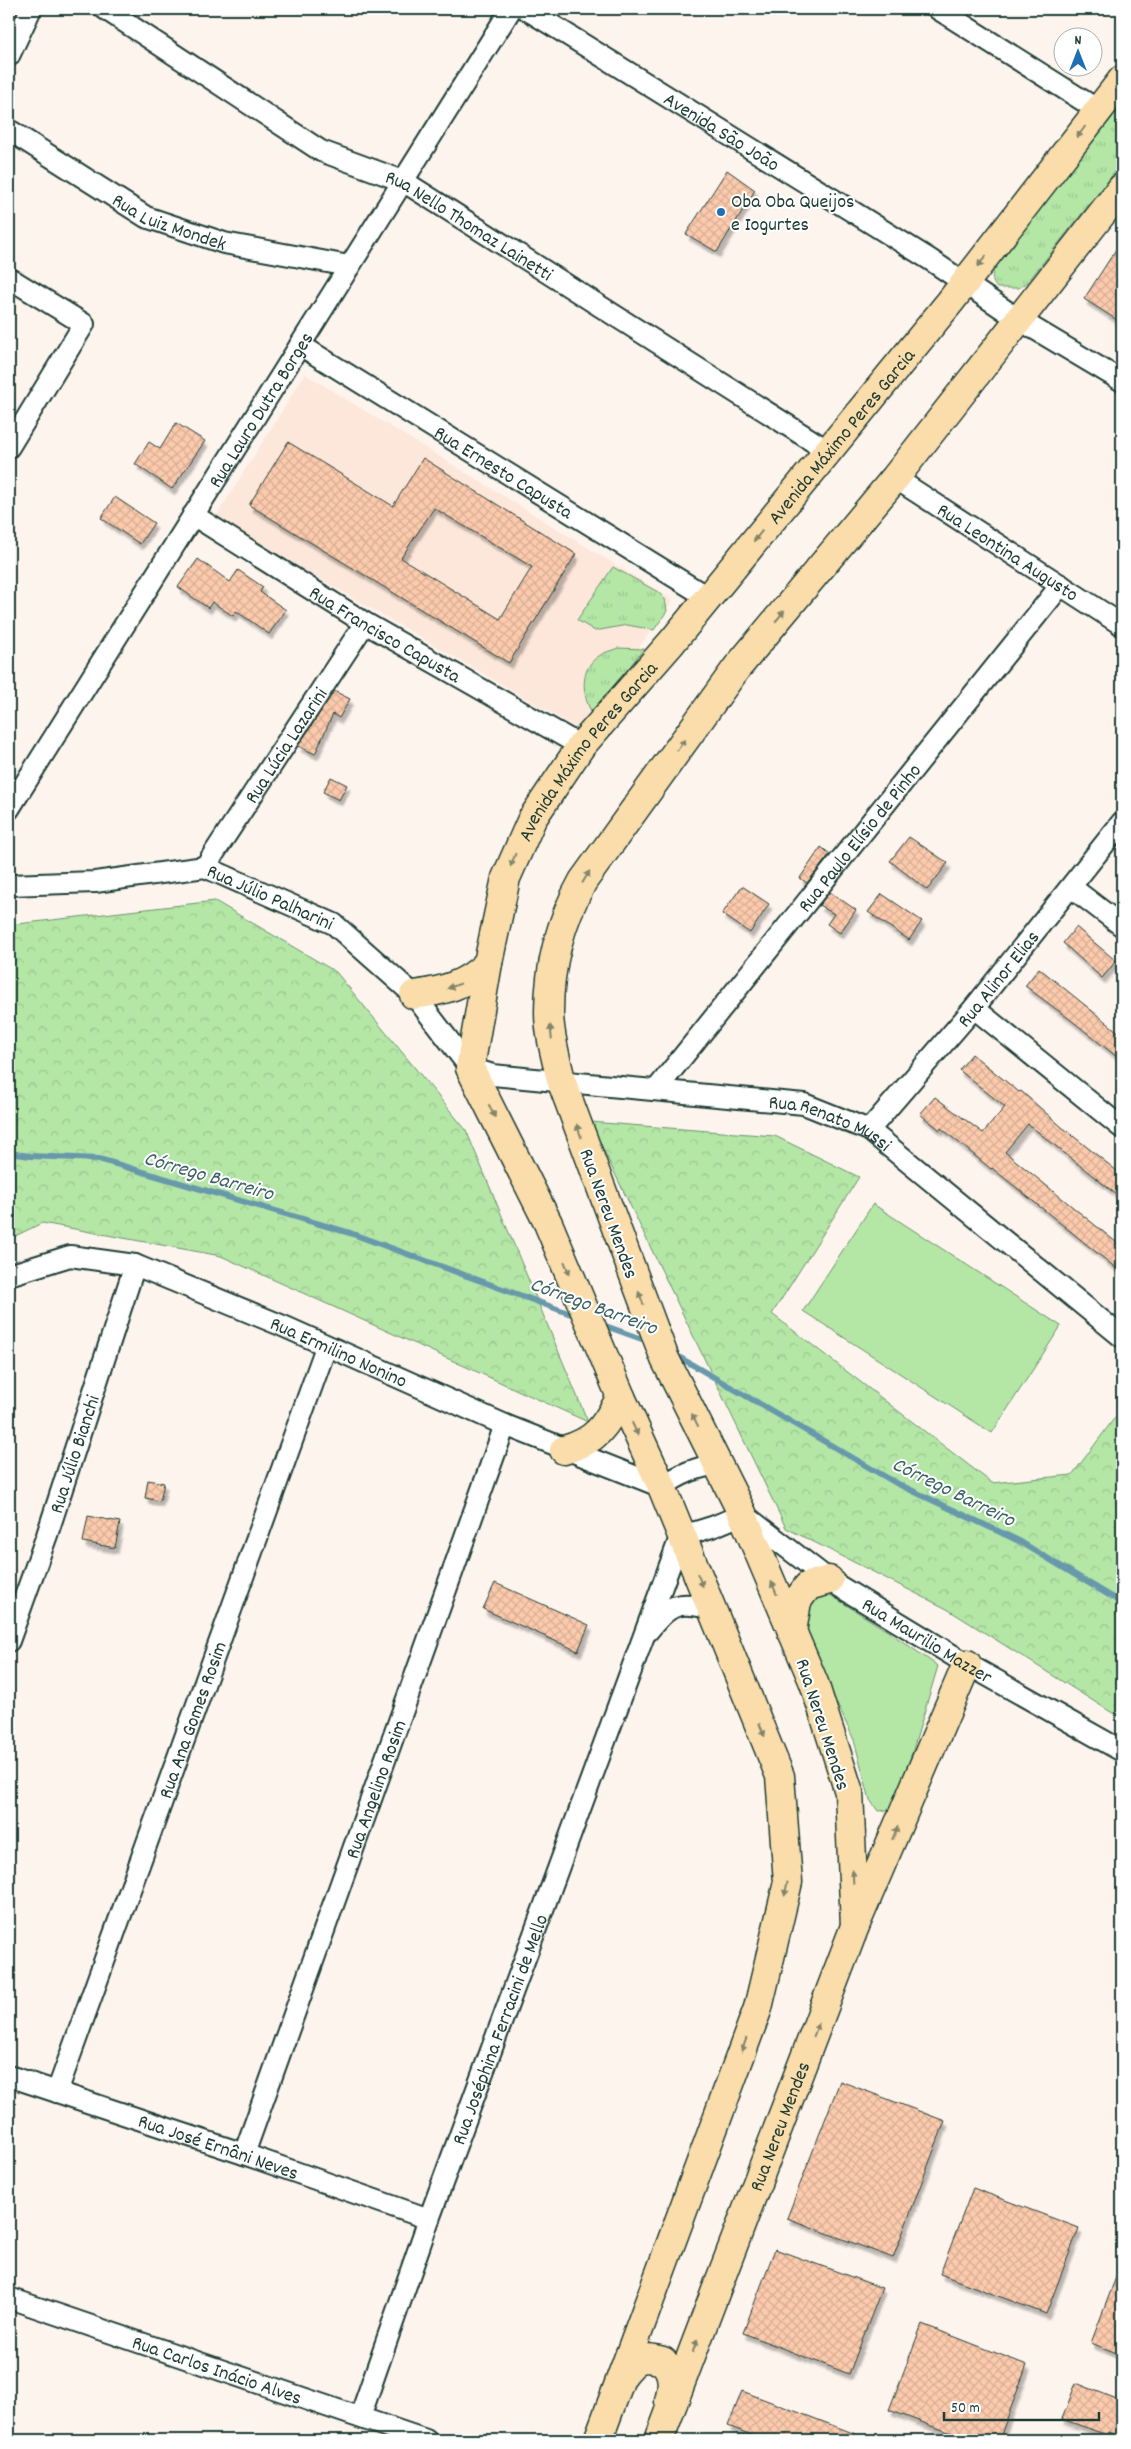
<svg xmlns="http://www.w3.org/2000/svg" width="1131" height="2449" font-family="Dekko,sans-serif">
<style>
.built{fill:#fde7da}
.grass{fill:url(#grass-tufts);stroke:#6a926d}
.forest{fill:url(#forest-crowns);stroke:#6a926d}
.green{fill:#b4e6a6;stroke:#6a926d}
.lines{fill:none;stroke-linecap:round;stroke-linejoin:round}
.stream{stroke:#6899ab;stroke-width:6}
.building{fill:url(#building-cross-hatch);stroke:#1f3d34;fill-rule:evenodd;filter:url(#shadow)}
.street-casing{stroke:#1f3d34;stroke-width:24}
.primary-casing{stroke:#1f3d34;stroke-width:31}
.street{stroke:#fff;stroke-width:20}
.primary{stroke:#faddab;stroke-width:28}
.oneway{fill:#82856a}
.poi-dot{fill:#1f6fb2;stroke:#fff;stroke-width:2}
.labels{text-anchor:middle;stroke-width:4;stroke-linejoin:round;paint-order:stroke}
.street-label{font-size:20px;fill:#1f3d34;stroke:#fff}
.poi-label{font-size:20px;fill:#1f3d34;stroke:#fff;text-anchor:start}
.water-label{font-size:21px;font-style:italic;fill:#3e6466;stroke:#fff}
</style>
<defs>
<pattern id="grass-tufts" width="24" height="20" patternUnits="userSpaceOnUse" patternTransform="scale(1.25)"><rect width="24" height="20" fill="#b4e6a6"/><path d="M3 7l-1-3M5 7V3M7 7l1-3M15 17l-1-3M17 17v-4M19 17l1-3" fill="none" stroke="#9ac690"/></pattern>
<pattern id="forest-crowns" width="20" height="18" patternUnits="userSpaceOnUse" patternTransform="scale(1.25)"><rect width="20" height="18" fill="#b4e6a6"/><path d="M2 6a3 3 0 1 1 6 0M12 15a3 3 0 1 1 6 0" fill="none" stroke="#9ac690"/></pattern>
<pattern id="building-cross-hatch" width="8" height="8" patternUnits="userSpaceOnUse" patternTransform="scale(1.25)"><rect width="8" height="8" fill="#fccaac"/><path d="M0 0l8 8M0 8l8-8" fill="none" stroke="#d8ae95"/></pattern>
<filter id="shadow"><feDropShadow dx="3" dy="5.5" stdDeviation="1" flood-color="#0004"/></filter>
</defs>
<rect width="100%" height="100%" fill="#fef4ee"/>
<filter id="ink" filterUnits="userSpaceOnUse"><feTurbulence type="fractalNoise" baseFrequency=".02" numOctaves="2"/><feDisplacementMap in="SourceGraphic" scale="10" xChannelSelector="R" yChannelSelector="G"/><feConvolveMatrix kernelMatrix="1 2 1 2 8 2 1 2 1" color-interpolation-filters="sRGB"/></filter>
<g filter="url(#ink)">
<!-- built -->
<polygon class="built" points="305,374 673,600 580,730 215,518"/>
<!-- grass -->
<g class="grass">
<path d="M1122,105v58l-95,120 -8,5h-22c-8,-9 -4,-16 0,-27z"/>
<polygon points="613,567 658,592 665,599 667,611 654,630 627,625 595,631 577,620"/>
<path d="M618,648l26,1 -52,64c-10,-17 -13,-45 7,-57 5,-4 12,-5 19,-8z"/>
</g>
<!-- forest -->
<g class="forest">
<polygon points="215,901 336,972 466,1130 588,1422 221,1256 42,1223 9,1239 9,925"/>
<polygon points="590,1122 775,1136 859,1177 772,1314 992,1483 1072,1475 1122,1408 1122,1719 947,1609 786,1528"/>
</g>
<!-- green -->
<g class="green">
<polygon points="873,1204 1061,1326 992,1433 803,1311"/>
<polygon points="821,1589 889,1632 938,1666 898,1800 887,1810 878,1811 870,1800 854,1740 807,1639 803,1599"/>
</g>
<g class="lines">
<!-- stream -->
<g class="stream">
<polyline points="9,1153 30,1156 99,1159 350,1233 579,1317"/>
<polyline points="600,1324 650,1342"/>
<polyline points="672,1353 896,1483 1019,1541 1122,1603"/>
</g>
</g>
<!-- building -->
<g class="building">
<polygon points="727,170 755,190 717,252 686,234"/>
<polygon points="1122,240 1122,323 1084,299"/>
<polygon points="176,423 205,441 172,489 135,464 149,442 160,449"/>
<path d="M288,442l105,64 30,-48 153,96 -67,109 -260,-158zM434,508l98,59 -32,52 -99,-61z"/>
<polygon points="115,497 154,523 140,544 101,518"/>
<polygon points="198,559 230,582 238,570 263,587 260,592 286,610 269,634 236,611 233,616 212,602 208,608 178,587"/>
<polygon points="334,691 350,699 339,718 333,714 315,754 298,746"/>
<polygon points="331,777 347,785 339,800 323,792"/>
<polygon points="909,837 948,863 927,890 890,861"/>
<polygon points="821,847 830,854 807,883 800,878"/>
<polygon points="742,886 769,904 750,933 722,914"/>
<polygon points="830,892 856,910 840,933 827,924 834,914 819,905"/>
<polygon points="882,894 922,921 909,940 868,912"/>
<polygon points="1076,927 1116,961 1102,978 1063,943"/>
<polygon points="1039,968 1122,1035 1122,1061 1071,1020 1025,986"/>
<polygon points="972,1054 1019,1092 1021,1091 1063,1128 1122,1175 1122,1199 1028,1124 1005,1152 1122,1247 1122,1273 992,1168 991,1169 941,1128 940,1130 920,1114 935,1097 983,1133 1005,1107 959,1070"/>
<polygon points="148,1480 164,1483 160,1501 145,1498"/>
<polygon points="88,1516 120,1522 115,1548 83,1542"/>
<polygon points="495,1583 589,1625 578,1651 483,1609"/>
<polygon points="840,2081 945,2121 893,2258 787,2218"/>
<polygon points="973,2188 1079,2228 1046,2314 940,2274"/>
<polygon points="775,2249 882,2288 849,2374 743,2333"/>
<polygon points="1121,2264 1122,2264 1122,2355 1091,2343"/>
<polygon points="922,2324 1027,2365 999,2440 979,2440 960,2433 959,2436 889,2410"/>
<polygon points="1076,2383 1122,2401 1122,2437 1108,2432 1107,2435 1062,2419"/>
<polygon points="742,2391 866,2438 866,2440 765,2440 728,2426"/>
</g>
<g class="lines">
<!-- street casing -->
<g class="street-casing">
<g id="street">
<path id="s1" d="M105,9l216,142 82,30 425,270"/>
<path id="s2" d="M526,9l403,250 89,60 104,62"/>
<polyline points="938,9 1098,110"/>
<polyline points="9,56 31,9"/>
<path id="s3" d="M9,130l137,87 78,26 125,23"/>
<polyline points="9,278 84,324 9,447"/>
<path id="s4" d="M300,345l407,252"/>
<path id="s5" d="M895,478l227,147"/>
<path id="s6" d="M193,515l172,108 216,123"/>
<path id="s7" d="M9,809l502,-800"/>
<path id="s8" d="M205,867l160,-244"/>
<path id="s9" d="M9,885l86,-3 110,-15 129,57 80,71 56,73 23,7 31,3 280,26 65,26 253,207"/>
<polyline points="1071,887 1122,926"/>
<polyline points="974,1008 1122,1128"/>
<path id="s10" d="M656,1090l405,-505"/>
<path id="s11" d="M869,1130l105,-122 148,-186"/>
<path id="s12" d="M9,1275l61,-19 65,9 148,61 222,99 157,62c18,-13 33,-19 55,-23"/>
<path d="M648,1631c23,-29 29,-29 64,-23"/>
<path id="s13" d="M9,1641l38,-106 88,-270"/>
<path id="s14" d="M9,2076l235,78 185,65"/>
<path id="s15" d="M57,2092l269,-745"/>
<path id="s16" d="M244,2154l261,-729"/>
<path id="s17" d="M9,2298l417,142"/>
<path id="s18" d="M360,2417l69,-198 252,-684c23,-4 41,-10 61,-22l87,67 138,84 155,87"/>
</g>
</g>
<!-- primary casing -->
<g class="primary-casing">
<g id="primary">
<path d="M414,995c29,-4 53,-10 74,-32"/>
<path d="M564,1450c33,-9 41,-24 57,-53"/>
<polyline points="792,1632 797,1601 808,1586 829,1580"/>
<path d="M855,1926l-6,-134 -35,-109 -72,-170 -77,-154 -104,-279c-5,-22 -12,-45 -12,-68 0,-46 12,-92 34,-131l153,-212 159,-191 227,-290"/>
<path d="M622,2376c14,-18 18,-21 41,-15 11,12 10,25 6,40"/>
<path id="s19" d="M598,2440l160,-432 30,-126 -8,-106 -118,-289 -41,-90 -73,-174 -78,-155 18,-105 18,-85 26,-59 49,-73 91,-104 278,-340 172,-222"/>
<path id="s20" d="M659,2440l196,-514 112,-262"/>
</g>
</g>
<!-- street -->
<use href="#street" class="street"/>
<!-- primary -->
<use href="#primary" class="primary"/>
</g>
<!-- one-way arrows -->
<defs><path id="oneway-solid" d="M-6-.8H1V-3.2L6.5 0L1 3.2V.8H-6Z" transform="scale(1.25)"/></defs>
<g class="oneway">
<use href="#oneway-solid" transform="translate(1081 132) rotate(127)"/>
<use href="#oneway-solid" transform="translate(982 261) rotate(128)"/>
<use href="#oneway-solid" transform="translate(758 536) rotate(129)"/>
<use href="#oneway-solid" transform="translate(780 616) rotate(-50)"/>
<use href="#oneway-solid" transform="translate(681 745) rotate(-54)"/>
<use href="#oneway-solid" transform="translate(513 860) rotate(111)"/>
<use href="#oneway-solid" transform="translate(586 877) rotate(-59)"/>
<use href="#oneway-solid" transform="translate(454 986) rotate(159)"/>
<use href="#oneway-solid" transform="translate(551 1032) rotate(-96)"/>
<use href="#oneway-solid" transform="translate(492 1111) rotate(63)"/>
<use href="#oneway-solid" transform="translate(579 1131) rotate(-110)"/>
<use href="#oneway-solid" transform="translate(567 1268) rotate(68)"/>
<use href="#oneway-solid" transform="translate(641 1298) rotate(-111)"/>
<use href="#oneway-solid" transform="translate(695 1420) rotate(-117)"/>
<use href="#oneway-solid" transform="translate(635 1429) rotate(65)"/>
<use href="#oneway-solid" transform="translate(700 1580) rotate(66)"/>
<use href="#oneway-solid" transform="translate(774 1588) rotate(-113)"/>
<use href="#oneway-solid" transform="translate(762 1730) rotate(68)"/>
<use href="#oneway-solid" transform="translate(895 1833) rotate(-67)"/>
<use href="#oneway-solid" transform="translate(853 1877) rotate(-93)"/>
<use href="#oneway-solid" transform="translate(786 1889) rotate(102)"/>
<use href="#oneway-solid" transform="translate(816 2030) rotate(-69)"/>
<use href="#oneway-solid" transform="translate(744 2045) rotate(110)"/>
<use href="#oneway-solid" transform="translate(695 2346) rotate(-69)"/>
</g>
</g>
<!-- markers -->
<circle class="poi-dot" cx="721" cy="212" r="5"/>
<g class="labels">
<!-- street labels -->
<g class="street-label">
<text dy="7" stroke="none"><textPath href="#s2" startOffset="231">Avenida São João</textPath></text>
<text dy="7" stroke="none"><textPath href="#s3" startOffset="186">Rua Luiz Mondek</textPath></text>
<text dy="7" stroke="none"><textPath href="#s1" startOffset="425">Rua Nello Thomaz Lainetti</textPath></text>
<text dy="7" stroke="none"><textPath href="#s7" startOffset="472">Rua Lauro Dutra Borges</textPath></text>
<text dy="7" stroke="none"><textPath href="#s19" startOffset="2220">Avenida Máximo Peres Garcia</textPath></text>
<text dy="7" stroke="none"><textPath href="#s4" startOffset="240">Rua Ernesto Capusta</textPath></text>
<text dy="7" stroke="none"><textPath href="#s5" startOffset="135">Rua Leontina Augusto</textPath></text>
<text dy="7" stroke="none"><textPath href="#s6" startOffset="226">Rua Francisco Capusta</textPath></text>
<text dy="7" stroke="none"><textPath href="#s8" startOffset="146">Rua Lúcia Lazarini</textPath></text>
<text dy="7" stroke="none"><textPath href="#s19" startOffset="1815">Avenida Máximo Peres Garcia</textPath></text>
<text dy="7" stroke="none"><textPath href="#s10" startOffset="324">Rua Paulo Elísio de Pinho</textPath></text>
<text dy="7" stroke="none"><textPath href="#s9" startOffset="269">Rua Júlio Palharini</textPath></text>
<text dy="7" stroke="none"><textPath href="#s11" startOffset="199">Rua Alinor Elias</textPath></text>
<text dy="7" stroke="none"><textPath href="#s9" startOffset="904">Rua Renato Mussi</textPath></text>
<text transform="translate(610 1213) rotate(70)" y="7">Rua Nereu Mendes</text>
<text dy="7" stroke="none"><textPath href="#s12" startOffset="351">Rua Ermilino Nonino</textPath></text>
<text dy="7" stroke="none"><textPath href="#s13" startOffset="198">Rua Júlio Bianchi</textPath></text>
<text dy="7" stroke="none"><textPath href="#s18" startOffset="1229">Rua Maurilio Mazzer</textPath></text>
<text dy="7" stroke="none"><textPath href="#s15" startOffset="396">Rua Ana Gomes Rosim</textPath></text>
<text transform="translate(824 1724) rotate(72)" y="7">Rua Nereu Mendes</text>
<text dy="7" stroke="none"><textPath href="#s16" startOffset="388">Rua Angelino Rosim</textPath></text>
<text dy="7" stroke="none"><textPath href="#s18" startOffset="412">Rua Joséphina Ferracini de Mello</textPath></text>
<text dy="7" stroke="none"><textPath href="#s20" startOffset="336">Rua Nereu Mendes</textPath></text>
<text dy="7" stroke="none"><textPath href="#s14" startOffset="221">Rua José Ernâni Neves</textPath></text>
<text dy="7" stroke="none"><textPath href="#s17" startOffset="220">Rua Carlos Inácio Alves</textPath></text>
</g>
<!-- poi labels -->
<g class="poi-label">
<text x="731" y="207">Oba Oba Queijos<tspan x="731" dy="23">e Iogurtes</tspan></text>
</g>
<!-- water labels -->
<g class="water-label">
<text transform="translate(209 1175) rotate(16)" y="7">Córrego Barreiro</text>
<text transform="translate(594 1305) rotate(20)" y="7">Córrego Barreiro</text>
<text transform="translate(954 1491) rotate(26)" y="7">Córrego Barreiro</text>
</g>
</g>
<!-- margin -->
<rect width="1131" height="2449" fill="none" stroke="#fff" stroke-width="30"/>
<rect x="15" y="15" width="1101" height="2419" fill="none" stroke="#1f3d34" stroke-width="2" filter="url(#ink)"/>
<!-- north arrow -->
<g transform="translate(1078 52)"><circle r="24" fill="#ffffff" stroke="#a5b1ae"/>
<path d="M0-4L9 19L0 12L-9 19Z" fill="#1f6fb2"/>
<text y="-8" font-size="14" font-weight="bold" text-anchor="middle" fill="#1f3d34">N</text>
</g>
<!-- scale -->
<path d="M944 2412v8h155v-8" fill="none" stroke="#1f3d34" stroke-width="2.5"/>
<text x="951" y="2412" font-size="15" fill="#1f3d34" stroke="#ffffff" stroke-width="4" paint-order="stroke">50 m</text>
</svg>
